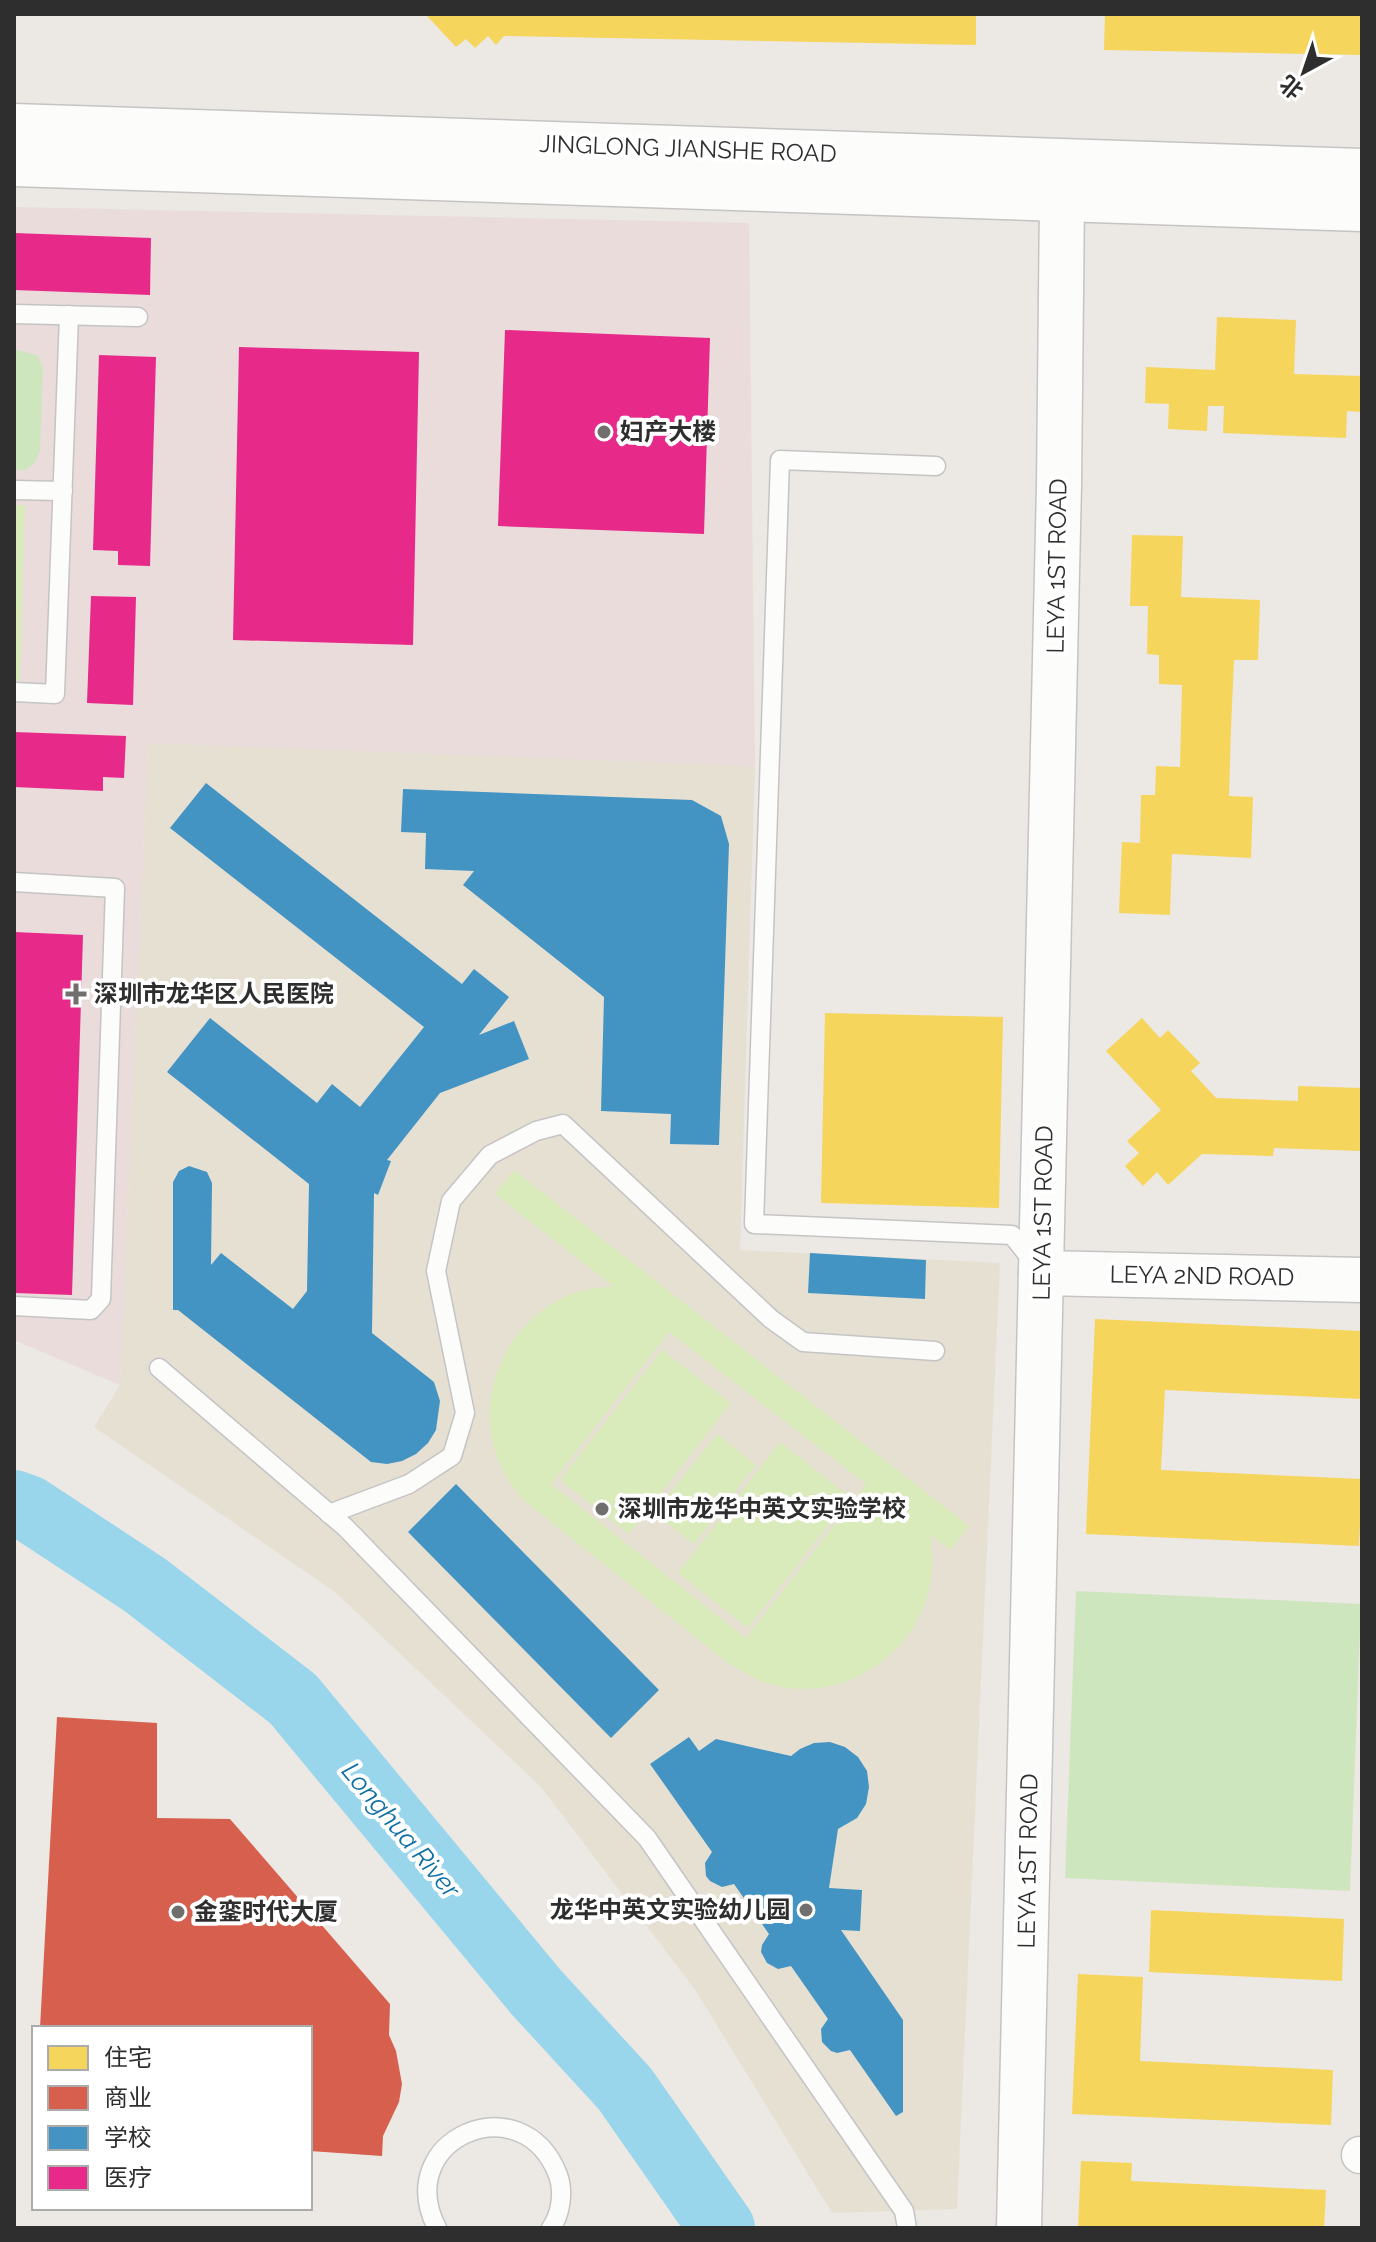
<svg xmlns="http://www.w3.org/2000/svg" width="1376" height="2242" font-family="Raleway,'Noto Sans SC',sans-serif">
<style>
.education{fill:#e6e0d3}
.medical{fill:#e9dcdb}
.green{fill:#cee6be}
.pitch{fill:#d9eabb;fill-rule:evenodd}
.homes{fill:#f6d55c}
.shops{fill:#d6604d}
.schools{fill:#4393c3}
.health{fill:#e7298a}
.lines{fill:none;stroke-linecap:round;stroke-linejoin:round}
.river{stroke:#99d6ec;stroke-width:66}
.service-casing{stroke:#c5c4c5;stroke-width:21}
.minor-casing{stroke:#c5c4c5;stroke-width:39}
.tertiary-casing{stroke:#c5c4c5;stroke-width:47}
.secondary-casing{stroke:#c5c4c5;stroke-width:47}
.service{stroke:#fcfcfb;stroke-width:18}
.minor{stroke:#fcfcfb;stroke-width:36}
.tertiary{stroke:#fcfcfb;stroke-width:44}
.secondary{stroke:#fcfcfb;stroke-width:44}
.poi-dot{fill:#706f6e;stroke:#fff;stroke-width:3}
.labels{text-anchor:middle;stroke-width:8;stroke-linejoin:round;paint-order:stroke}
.street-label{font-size:24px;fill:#2e2e2e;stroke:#fff}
.poi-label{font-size:24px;font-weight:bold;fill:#2e2e2e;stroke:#fff;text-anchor:start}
.water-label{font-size:26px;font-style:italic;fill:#0d6fa3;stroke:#fff}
</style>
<rect width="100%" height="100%" fill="#ece8e4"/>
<!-- education -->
<polygon class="education" points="148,743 755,766 740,1250 1000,1263 957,2209 832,2213 696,1991 541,1787 335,1592 94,1427 120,1385"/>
<!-- medical -->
<polygon class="medical" points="14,207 749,223 755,766 148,743 120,1385 14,1340"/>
<!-- green -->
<g class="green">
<polygon points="14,349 37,355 43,367 40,450 35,462 26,470 14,470"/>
<polygon points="1076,1591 1361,1604 1350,1891 1065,1878"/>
</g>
<!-- pitch -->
<g class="pitch">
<polygon points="14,505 25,505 20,681 14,680"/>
<path d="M514,1170l455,356 -19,24 -19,-15c1,19 3,37 -2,55 -17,68 -87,113 -156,95 -17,-5 -30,-13 -45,-22l-206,-164c-11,-15 -22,-30 -27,-48 -19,-63 15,-132 76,-157 13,-5 28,-6 42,-8l-118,-92zM669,1332l197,152 -120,154 -195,-154z"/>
<polygon points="662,1350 731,1403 629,1534 560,1480"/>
<polygon points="717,1434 756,1465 694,1544 654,1513"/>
<polygon points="780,1442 850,1497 748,1628 678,1573"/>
</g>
<!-- homes -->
<g class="homes">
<polygon points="429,14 976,14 976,45 504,36 496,45 488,36 475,48 466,39 456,47 427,16"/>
<polygon points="1105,14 1362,14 1362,55 1104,50"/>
<polygon points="1217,317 1296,320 1294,374 1362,376 1362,412 1347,411 1346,438 1223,433 1224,406 1208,406 1207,431 1168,429 1169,404 1145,403 1146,367 1215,370"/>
<polygon points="1132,535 1183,536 1181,597 1260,600 1258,660 1234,660 1231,728 1229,796 1253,797 1251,858 1172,854 1170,915 1119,913 1122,842 1140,843 1141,795 1155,795 1156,766 1180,767 1182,685 1159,684 1159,655 1147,654 1148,606 1130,606"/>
<polygon points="825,1013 1003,1017 999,1208 821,1203"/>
<polygon points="1142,1018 1160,1038 1168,1030 1200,1063 1191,1071 1216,1098 1298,1101 1298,1086 1362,1088 1362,1151 1274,1148 1273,1156 1202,1154 1168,1185 1157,1172 1143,1186 1125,1166 1139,1153 1127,1141 1161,1110 1106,1051"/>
<polygon points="1095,1319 1362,1331 1362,1399 1165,1390 1161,1470 1362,1479 1359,1546 1086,1534"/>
<polygon points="1151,1910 1344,1919 1342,1981 1149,1972"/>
<polygon points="1078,1974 1143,1977 1140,2061 1333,2070 1331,2125 1072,2114"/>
<polygon points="1081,2161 1132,2163 1131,2181 1326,2190 1324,2228 1078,2228"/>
</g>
<!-- shops -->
<polygon class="shops" points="57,1717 157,1723 157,1818 230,1819 390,2004 389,2035 396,2051 402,2084 399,2102 383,2136 382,2156 310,2151 310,2028 40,2028"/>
<!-- schools -->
<g class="schools">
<polygon points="206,783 462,984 474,969 509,997 479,1035 514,1021 529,1059 440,1093 387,1160 391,1161 378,1195 374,1193 372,1333 434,1382 440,1401 436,1430 428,1443 416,1454 402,1461 387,1464 371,1462 178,1310 173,1310 173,1182 179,1171 189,1166 207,1172 212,1183 211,1265 221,1253 293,1309 307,1291 309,1184 167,1072 210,1018 317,1103 332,1084 360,1107 424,1027 170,828"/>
<polygon points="403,789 692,800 721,816 729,844 719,1145 670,1144 671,1114 601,1111 604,997 463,885 474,871 425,869 426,833 401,832"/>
<polygon points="810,1253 926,1260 925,1299 808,1293"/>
<polygon points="456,1484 659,1690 611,1738 408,1532"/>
<polygon points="689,1737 699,1751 716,1739 791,1756 800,1749 814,1743 830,1742 845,1747 858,1757 867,1771 869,1787 866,1804 857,1818 838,1829 829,1888 862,1890 860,1931 841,1930 903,2020 903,2112 896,2116 850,2050 837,2053 831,2051 822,2042 821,2029 828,2019 791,1966 778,1969 767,1963 761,1952 762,1945 769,1934 734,1884 722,1887 710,1881 706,1876 705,1863 712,1852 650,1764"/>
</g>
<!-- health -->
<g class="health">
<polygon points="14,233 151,238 150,295 14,290"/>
<polygon points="505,330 710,338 704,534 498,526"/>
<polygon points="239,347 419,352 413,645 233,640"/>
<polygon points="99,355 156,357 150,566 118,565 118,551 93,550"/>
<polygon points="91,596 136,597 133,705 87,703"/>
<polygon points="14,732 126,736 124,778 103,777 103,791 14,787"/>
<polygon points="14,932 83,935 72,1295 14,1293"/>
</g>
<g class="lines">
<!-- river -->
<polyline class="river" points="14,1503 28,1508 145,1585 293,1699 536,1992 625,2089 722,2228"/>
<!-- service casing -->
<g class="service-casing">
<g id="service">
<polyline points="14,314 138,317"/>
<polyline points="936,466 780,460 754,1224 1012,1235 1035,1264"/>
<polyline points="14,490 63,491"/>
<polyline points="14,692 55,694 69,315"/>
<polyline points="14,882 115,888 101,1299 91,1310 14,1306"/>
<polyline points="159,1368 345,1527 647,1838 904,2211 907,2228"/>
<polyline points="329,1514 409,1484 452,1456 465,1413 436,1271 451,1201 490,1155 536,1131 563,1124 771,1319 803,1342 935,1351"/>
<path d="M437,2228c-46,-89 85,-146 121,-53 6,16 3,39 -7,53"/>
</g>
</g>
<!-- minor casing -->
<g class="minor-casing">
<polyline id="minor" points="1360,2155 1362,2155"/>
</g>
<!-- tertiary casing -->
<g class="tertiary-casing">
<g id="tertiary">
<polyline points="1041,1273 1362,1280"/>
<polyline points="1019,2228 1059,485 1062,199"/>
</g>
</g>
<!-- secondary casing -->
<g class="secondary-casing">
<g id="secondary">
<polyline points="14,126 1362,171"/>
<polyline points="14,164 1362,209"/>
</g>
</g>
<!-- service -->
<use href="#service" class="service"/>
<!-- minor -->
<use href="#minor" class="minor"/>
<!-- tertiary -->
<use href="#tertiary" class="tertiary"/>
<!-- secondary -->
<use href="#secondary" class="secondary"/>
</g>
<!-- markers -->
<g class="poi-dot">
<circle cx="604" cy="432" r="8"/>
<path d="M72 982h8v8h8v8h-8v8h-8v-8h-8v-8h8z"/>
<circle cx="602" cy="1509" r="8"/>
<circle cx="806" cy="1910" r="8"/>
<circle cx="178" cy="1912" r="8"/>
</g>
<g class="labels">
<!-- street labels -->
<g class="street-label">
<text transform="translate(688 149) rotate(2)" y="8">JINGLONG JIANSHE ROAD</text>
<text transform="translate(1057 566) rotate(-89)" y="8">LEYA 1ST ROAD</text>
<text transform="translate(1043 1213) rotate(-89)" y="8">LEYA 1ST ROAD</text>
<text transform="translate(1202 1276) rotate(1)" y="8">LEYA 2ND ROAD</text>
<text transform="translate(1028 1861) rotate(-89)" y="8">LEYA 1ST ROAD</text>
</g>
<!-- poi labels -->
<g class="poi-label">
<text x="620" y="440">妇产大楼</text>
<text x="94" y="1002">深圳市龙华区人民医院</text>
<text x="618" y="1517">深圳市龙华中英文实验学校</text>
<text x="790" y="1918" text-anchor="end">龙华中英文实验幼儿园</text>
<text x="194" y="1920">金銮时代大厦</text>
</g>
<!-- water labels -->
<g class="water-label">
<text transform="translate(401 1830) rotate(50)" y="9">Longhua River</text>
</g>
</g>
<!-- border -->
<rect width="1376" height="2242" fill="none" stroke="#2e2e2e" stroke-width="32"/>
<!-- legend -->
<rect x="32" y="2026" width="280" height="184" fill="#ffffff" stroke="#ababab" stroke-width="2"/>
<rect x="48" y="2046" width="40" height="24" fill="#f6d55c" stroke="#ababab" stroke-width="2"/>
<text x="104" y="2066" font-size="24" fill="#2e2e2e">住宅</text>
<rect x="48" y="2086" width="40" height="24" fill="#d6604d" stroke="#ababab" stroke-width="2"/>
<text x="104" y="2106" font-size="24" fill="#2e2e2e">商业</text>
<rect x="48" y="2126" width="40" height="24" fill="#4393c3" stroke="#ababab" stroke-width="2"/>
<text x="104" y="2146" font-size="24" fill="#2e2e2e">学校</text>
<rect x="48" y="2166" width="40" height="24" fill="#e7298a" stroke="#ababab" stroke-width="2"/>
<text x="104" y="2186" font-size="24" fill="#2e2e2e">医疗</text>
<!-- north arrow -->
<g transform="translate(1304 72) rotate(220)" stroke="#ffffff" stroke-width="6" paint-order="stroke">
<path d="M0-6L14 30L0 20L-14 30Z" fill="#2e2e2e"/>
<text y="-12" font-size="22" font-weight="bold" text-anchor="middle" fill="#2e2e2e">北</text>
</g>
</svg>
